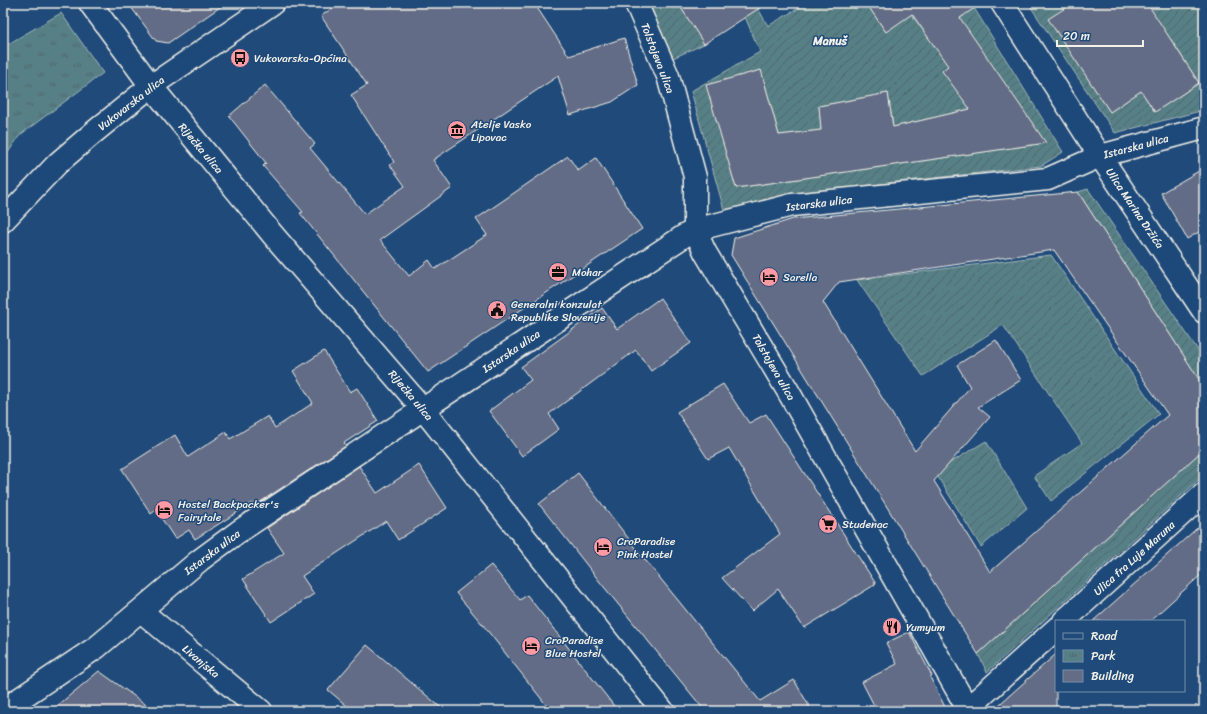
<svg xmlns="http://www.w3.org/2000/svg" width="1207" height="714" font-family="Sriracha,sans-serif">
<style>
.park{fill:url(#park-tufts);stroke:#a5b8b7}
.garden{fill:url(#garden-furrows);stroke:#a5b8b7;fill-rule:evenodd}
.building{fill:#646c86;stroke:#f4f1e8;fill-rule:evenodd}
.lines{fill:none;stroke-linecap:round;stroke-linejoin:round}
.street-casing{stroke:#f4f1e8;stroke-width:25}
.secondary-casing{stroke:#f4f1e8;stroke-width:25}
.street{stroke:#1f4a7a;stroke-width:22}
.secondary{stroke:#1f4a7a;stroke-width:22}
.labels{text-anchor:middle;stroke-width:3;stroke-linejoin:round;paint-order:stroke}
.poi-label{font-size:11px;fill:#f4f1e8;stroke:#1f4a7a;text-anchor:start}
.street-label{font-size:11px;fill:#f4f1e8;stroke:#1f4a7a}
.neighbourhood-label{font-size:12px;font-weight:bold;fill:#f4f1e8;stroke:#1f4a7a}
</style>
<defs>
<pattern id="park-tufts" width="24" height="20" patternUnits="userSpaceOnUse"><rect width="24" height="20" fill="#567f86"/><path d="M3 7l-1-3M5 7V3M7 7l1-3M15 17l-1-3M17 17v-4M19 17l1-3" fill="none" stroke="#506669"/></pattern>
<pattern id="garden-furrows" width="10" height="10" patternUnits="userSpaceOnUse"><rect width="10" height="10" fill="#567f86"/><path d="M-1 1l2-2M0 10L10 0M9 11l2-2" fill="none" stroke="#506669"/></pattern>
</defs>
<rect width="100%" height="100%" fill="#1f4a7a"/>
<filter id="ink" filterUnits="userSpaceOnUse"><feTurbulence type="fractalNoise" baseFrequency=".025" numOctaves="2"/><feDisplacementMap in="SourceGraphic" scale="8" xChannelSelector="R" yChannelSelector="G"/><feConvolveMatrix kernelMatrix="1 2 1 2 8 2 1 2 1" color-interpolation-filters="sRGB"/></filter>
<g filter="url(#ink)">
<!-- park -->
<polygon class="park" points="61,13 103,73 20,135 3,160 3,47"/>
<!-- garden -->
<g class="garden">
<polygon points="645,3 678,3 704,44 673,58"/>
<path d="M755,3l13,23 36,-21 -1,-2h63l20,29 25,-18 18,25 35,-23 -9,-13h16l92,149 -22,14 -250,28 -67,16 -33,-119 69,-39 -15,-35zM761,70l18,65 42,-5 -2,-24 69,-13 5,34 77,-18 75,34 -309,45 -29,-103z"/>
<polygon points="1028,3 1070,3 1071,5 1049,20 1110,112 1141,91 1155,112 1199,83 1171,39 1128,67 1107,35 1153,6 1151,3 1204,3 1204,110 1115,133"/>
<polygon points="1088,189 1204,359 1204,387 1078,192"/>
<polygon points="1051,255 1159,414 1051,501 1034,476 1082,443 1003,325 923,376 857,280"/>
<polygon points="986,441 1027,508 981,547 935,472"/>
<polygon points="1204,449 1204,475 987,672 978,654"/>
</g>
<!-- building -->
<g class="building">
<polygon points="128,3 226,3 168,43 156,41"/>
<polygon points="340,3 534,3 569,56 624,38 638,85 612,102 570,115 558,76 433,160 452,188 380,240 409,276 429,260 435,269 487,235 476,219 568,156 578,171 596,158 642,229 428,372 300,213 303,212 263,166 266,163 229,116 265,85 315,144 310,148 365,214 405,186 390,165 394,162 351,95 367,85 321,16"/>
<polygon points="678,3 767,3 704,44"/>
<polygon points="866,3 982,3 960,18 1046,143 736,188 706,85 761,70 779,135 821,130 819,106 888,93 893,127 970,109 942,71 948,66 912,14 886,32"/>
<polygon points="1073,3 1147,3 1199,83 1155,112 1141,91 1110,112 1048,19"/>
<polygon points="1204,168 1204,229 1187,239 1161,193"/>
<path d="M1078,192l126,195v62l-226,205 -247,-399 3,-17 59,-19zM1054,250l114,165 -178,157 -56,-91 56,-64 -12,-10 43,-27 -25,-40 -39,25 13,22 -55,64 -92,-149 16,-20z"/>
<polygon points="660,298 691,343 651,371 636,350 549,414 559,429 522,456 489,411 531,380 521,367 602,308 617,329"/>
<polygon points="324,351 350,392 357,388 378,421 344,443 346,446 254,506 252,503 195,539 189,530 175,539 156,510 151,514 122,469 175,435 188,457 226,432 230,439 268,416 275,428 313,403 293,371"/>
<polygon points="723,384 749,423 766,414 876,584 804,628 778,589 752,611 722,578 780,534 729,448 708,459 677,412"/>
<polygon points="419,465 447,508 398,540 386,521 302,576 314,594 271,622 243,579 284,553 267,528 359,466 377,493"/>
<polygon points="578,473 642,556 760,701 794,680 812,711 705,711 600,582 539,504"/>
<polygon points="1204,522 1204,572 1150,621 1093,621"/>
<polygon points="491,565 520,600 527,595 618,711 551,711 483,625 456,593"/>
<polygon points="909,632 932,676 930,677 947,711 877,711 862,682 897,664 886,643"/>
<polygon points="367,645 407,679 445,711 353,711 328,690"/>
<polygon points="1056,654 1056,711 992,711"/>
<polygon points="99,671 155,711 51,711"/>
</g>
<g class="lines">
<!-- street casing -->
<g class="street-casing">
<g id="street">
<polyline points="90,3 151,86 273,235 423,409 663,711"/>
<polyline points="636,3 668,76 695,177 695,230 705,252 788,391 969,711"/>
<polyline points="1002,3 1100,156 1204,312"/>
<polyline points="141,611 261,711"/>
<polyline points="1064,621 1204,494"/>
<polyline points="3,710 97,647 200,560 238,532 684,236 695,230 792,205 1048,179 1100,156 1204,128"/>
<polyline points="965,711 1056,629"/>
</g>
</g>
<!-- secondary casing -->
<g class="secondary-casing">
<polyline id="secondary" points="3,221 58,163 93,133 151,86 273,3"/>
</g>
<!-- street -->
<use href="#street" class="street"/>
<!-- secondary -->
<use href="#secondary" class="secondary"/>
</g>
</g>
<!-- icons -->
<defs>
<g id="bus-disc" transform="scale(1)"><circle r="9.5" fill="#ff9aa2" stroke="#1f4a7a"/><path d="M-5-6H5V4H4V6H2V4H-2V6H-4V4H-5ZM-3.5-4V0h7V-4ZM-3.5 1.2v1.5H-2V1.2ZM2 1.2v1.5H3.5V1.2Z" fill="#111"/></g>
<g id="museum-disc" transform="scale(1)"><circle r="9.5" fill="#ff9aa2" stroke="#1f4a7a"/><path d="M0-6L6-3V-2H-6V-3ZM-5-1h2V3h-2ZM-1-1h2V3h-2ZM3-1h2V3H3ZM-6 4H6V6H-6Z" fill="#111"/></g>
<g id="office-disc" transform="scale(1)"><circle r="9.5" fill="#ff9aa2" stroke="#1f4a7a"/><path d="M-6-3h4V-5.5h4V-3h4V5H-6ZM-1-4.5V-3h2v-1.5ZM-6 0V1H6V0Z" fill="#111"/></g>
<g id="hotel-disc" transform="scale(1)"><circle r="9.5" fill="#ff9aa2" stroke="#1f4a7a"/><path d="M-6-4.5h1.5V1H6V5H4.5V3h-9V5H-6ZM-4 0a1.8 1.8 0 1 1 3.6 0ZM.5 0V-2.5h3Q6-2.5 6 0Z" fill="#111"/></g>
<g id="civic-disc" transform="scale(1)"><circle r="9.5" fill="#ff9aa2" stroke="#1f4a7a"/><path d="M-.6-6.5H3V-4.5H.6V-3L4-1V1h2V6H-6V1h2V-1L-.6-3ZM-1.2 2.5V6h2.4V2.5Z" fill="#111"/></g>
<g id="supermarket-disc" transform="scale(1)"><circle r="9.5" fill="#ff9aa2" stroke="#1f4a7a"/><path d="M-6-5.5h2.5l.6 2H6L4.5 2H-2.5L-4.4-4H-6ZM-1.5 3.2a1.3 1.3 0 1 0 .1 0ZM3 3.2a1.3 1.3 0 1 0 .1 0Z" fill="#111"/></g>
<g id="restaurant-disc" transform="scale(1)"><circle r="9.5" fill="#ff9aa2" stroke="#1f4a7a"/><path d="M-5-6h1v4h1v-4h1v4h1v-4h1v5L-1.5 .5V6h-2V.5L-5-1ZM5-6V6H3V1.5H1.5Q1.5-4 5-6Z" fill="#111"/></g>
</defs>
<g fill-rule="evenodd">
<use href="#bus-disc" x="240" y="58"/>
<use href="#museum-disc" x="457" y="130"/>
<use href="#office-disc" x="558" y="272"/>
<use href="#hotel-disc" x="769" y="277"/>
<use href="#civic-disc" x="497" y="310"/>
<use href="#hotel-disc" x="164" y="510"/>
<use href="#supermarket-disc" x="828" y="524"/>
<use href="#hotel-disc" x="603" y="547"/>
<use href="#restaurant-disc" x="892" y="627"/>
<use href="#hotel-disc" x="531" y="646"/>
</g>
<g class="labels">
<!-- poi labels -->
<g class="poi-label">
<text x="254" y="62">Vukovarska-Općina</text>
<text x="471" y="128">Atelje Vasko<tspan x="471" dy="13">Lipovac</tspan></text>
<text x="572" y="276">Mohar</text>
<text x="783" y="281">Sarella</text>
<text x="511" y="308">Generalni konzulat<tspan x="511" dy="13">Republike Slovenije</tspan></text>
<text x="178" y="508">Hostel Backpacker's<tspan x="178" dy="13">Fairytale</tspan></text>
<text x="842" y="528">Studenac</text>
<text x="617" y="545">CroParadise<tspan x="617" dy="13">Pink Hostel</tspan></text>
<text x="906" y="631">Yumyum</text>
<text x="545" y="644">CroParadise<tspan x="545" dy="13">Blue Hostel</tspan></text>
</g>
<!-- street labels -->
<g class="street-label">
<text transform="translate(658 58) rotate(69)" y="4">Tolstojeva ulica</text>
<text transform="translate(131 103) rotate(-38)" y="4">Vukovarska ulica</text>
<text transform="translate(1136 146) rotate(-15)" y="4">Istarska ulica</text>
<text transform="translate(201 148) rotate(50)" y="4">Riječka ulica</text>
<text transform="translate(819 203) rotate(-7)" y="4">Istarska ulica</text>
<text transform="translate(1135 208) rotate(56)" y="4">Ulica Marina Držića</text>
<text transform="translate(511 351) rotate(-34)" y="4">Istarska ulica</text>
<text transform="translate(774 367) rotate(60)" y="4">Tolstojeva ulica</text>
<text transform="translate(411 395) rotate(50)" y="4">Riječka ulica</text>
<text transform="translate(212 552) rotate(-37)" y="4">Istarska ulica</text>
<text transform="translate(1134 558) rotate(-42)" y="4">Ulica fra Luje Maruna</text>
<text transform="translate(201 661) rotate(40)" y="4">Livanjska</text>
</g>
<!-- neighbourhood labels -->
<g class="neighbourhood-label">
<text x="830" y="45">Manuš</text>
</g>
</g>
<!-- margin -->
<rect width="1207" height="714" fill="none" stroke="#1f4a7a" stroke-width="16"/>
<rect x="8" y="8" width="1191" height="698" fill="none" stroke="#f4f1e8" stroke-width="1.5" filter="url(#ink)"/>
<!-- legend -->
<rect x="1055" y="620" width="130" height="72" fill="#1f4a7a" stroke="#748da6"/>
<rect x="1063" y="633" width="20" height="6" fill="#1f4a7a" stroke="#748da6"/>
<text x="1091" y="640" font-size="12" fill="#f4f1e8">Road</text>
<rect x="1063" y="650" width="20" height="12" fill="url(#park-tufts)" stroke="#748da6"/>
<text x="1091" y="660" font-size="12" fill="#f4f1e8">Park</text>
<rect x="1063" y="670" width="20" height="12" fill="#646c86" stroke="#748da6"/>
<text x="1091" y="680" font-size="12" fill="#f4f1e8">Building</text>
<!-- scale -->
<path d="M1057 40v6h86v-6" fill="none" stroke="#f4f1e8" stroke-width="2"/>
<text x="1063" y="40" font-size="12" fill="#f4f1e8" stroke="#1f4a7a" stroke-width="3" paint-order="stroke">20 m</text>
</svg>
